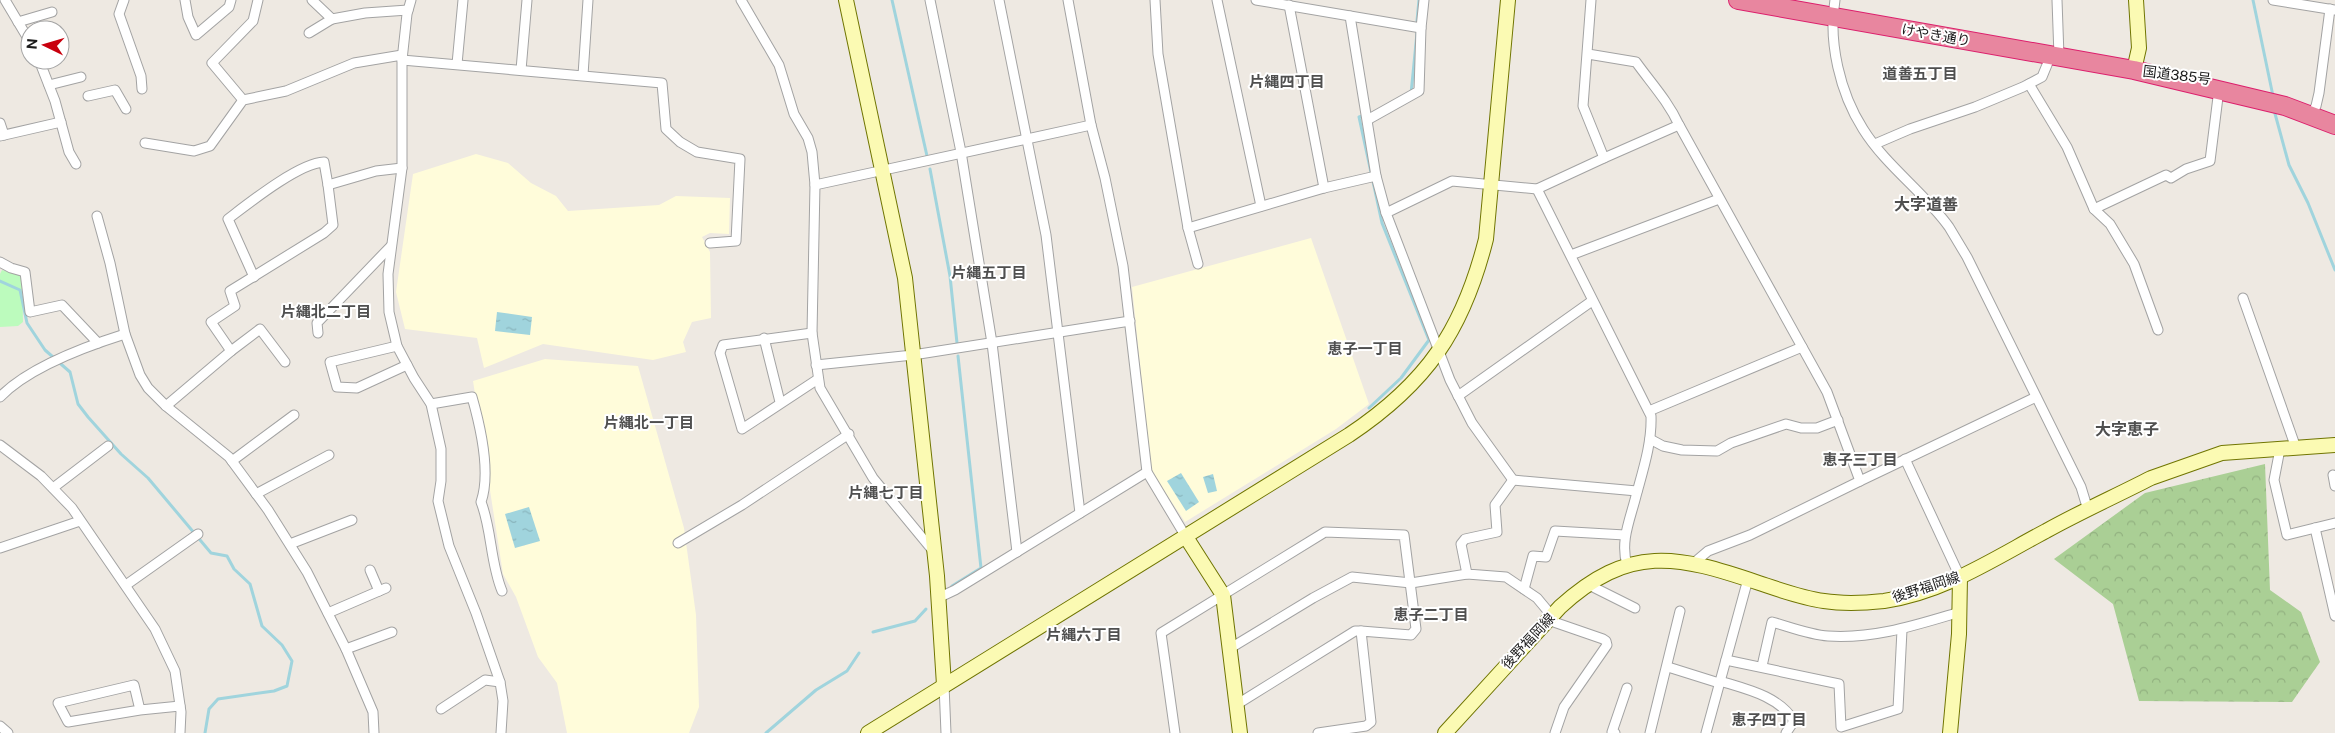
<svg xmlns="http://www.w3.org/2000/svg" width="2335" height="733" font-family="'Public Sans','Noto Sans JP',sans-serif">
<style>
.education{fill:#fffcda}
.forest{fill:url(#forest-crowns)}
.park{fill:#bcfbbd}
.water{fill:url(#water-ripples)}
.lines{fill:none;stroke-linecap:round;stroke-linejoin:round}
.stream{stroke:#a0d4dd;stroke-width:3}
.street-casing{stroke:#a3a3a3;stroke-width:11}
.secondary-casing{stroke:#707502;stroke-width:16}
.highway-casing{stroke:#dc1f6c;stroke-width:20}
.street{stroke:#fff;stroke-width:9}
.secondary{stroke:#fbfab3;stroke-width:14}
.highway{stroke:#e8869f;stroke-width:18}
.labels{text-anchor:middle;stroke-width:4;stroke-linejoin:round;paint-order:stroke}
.street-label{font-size:14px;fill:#1c1c1c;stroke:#fff}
.neighbourhood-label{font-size:15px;font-weight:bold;fill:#4f4f4f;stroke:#fff}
.quarter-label{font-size:16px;font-weight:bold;fill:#4f4f4f;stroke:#fff}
</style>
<defs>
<pattern id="forest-crowns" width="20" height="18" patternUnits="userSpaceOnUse" patternTransform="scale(1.25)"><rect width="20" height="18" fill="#aacf95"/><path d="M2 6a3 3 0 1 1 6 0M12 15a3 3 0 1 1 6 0" fill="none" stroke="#92b180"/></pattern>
<pattern id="water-ripples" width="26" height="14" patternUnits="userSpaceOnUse" patternTransform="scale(1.25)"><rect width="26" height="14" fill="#a0d4dd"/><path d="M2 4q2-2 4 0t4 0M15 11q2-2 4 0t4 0" fill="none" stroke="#89b5bd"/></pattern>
</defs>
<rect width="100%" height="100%" fill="#eee9e2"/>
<!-- education -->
<g class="education">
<polygon points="476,154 508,163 531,183 556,196 568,211 659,205 676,196 730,198 729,234 710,233 702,237 710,252 711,318 692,322 683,342 686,352 653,360 543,344 484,368 477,338 405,329 396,292 413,174"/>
<polygon points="1311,238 1369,404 1336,429 1185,522 1151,471 1132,287"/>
<polygon points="545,359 638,366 684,528 696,615 699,707 689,733 567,733 557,683 538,657 516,597 503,574 473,381"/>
</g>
<!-- forest -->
<polygon class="forest" points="2265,464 2270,590 2301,612 2320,662 2292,702 2139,701 2113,604 2054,559 2145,493"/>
<!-- park -->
<polygon class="park" points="2,270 22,276 23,322 18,326 0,327 0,274"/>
<!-- water -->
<g class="water">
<polygon points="497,312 532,317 530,335 495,331"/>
<polygon points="1181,473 1199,502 1186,511 1167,481"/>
<polygon points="1213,474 1217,491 1208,493 1203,477"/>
<polygon points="529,507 540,541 515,548 505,514"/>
</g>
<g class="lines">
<!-- stream -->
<g class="stream">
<polyline points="892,0 927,156"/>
<polyline points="2253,0 2273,96"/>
<polyline points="1417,21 1419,0"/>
<polyline points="1411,94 1417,33"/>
<polyline points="2274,110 2289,165 2308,203 2335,270"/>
<polyline points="1365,115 1359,117 1382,223 1429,340 1401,378 1369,408"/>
<polyline points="930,169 950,276 957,343"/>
<polyline points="0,281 20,290 27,323 45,350 70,372 78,404 88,417 121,454 148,478 211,553 227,556 234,569 250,584 262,626 282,645 292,661 287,686 274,691 218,699 209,709 205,733"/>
<polyline points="952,586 981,568 958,356"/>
<polyline points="873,632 915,621 926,609"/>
<polyline points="766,733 816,690 847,671 859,653"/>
</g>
<!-- street casing -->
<g class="street-casing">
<g id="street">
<polyline points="5,0 30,42"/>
<polyline points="124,0 119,14 141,76 142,89"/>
<polyline points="185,0 188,17 196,35 229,7 231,0"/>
<polyline points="312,0 332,19 365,13 408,10"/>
<polyline points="411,0 407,14 402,60 402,168 388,274 389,312 397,346 414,378 431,404 441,449 441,481 438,501 449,546 476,613 500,682 503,701 501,733"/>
<polyline points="741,0 779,65 794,114 808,138 812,152 815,185 812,333 820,388 873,478 934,552"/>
<polyline points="930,0 961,152 992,343 1017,552"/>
<polyline points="999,0 1046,235 1080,513"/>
<polyline points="1068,0 1091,125 1105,178 1123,266 1147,472 1186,537"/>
<polyline points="1155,0 1158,54 1188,228 1198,264"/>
<polyline points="1217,0 1261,206"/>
<polyline points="1256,0 1421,28 1424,0"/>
<path d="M1835,0c-7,42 5,93 28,129 23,37 61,63 86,98 6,10 12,20 18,30l114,230 7,23"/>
<polyline points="2057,0 2059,56"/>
<polyline points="2273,0 2335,10"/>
<polyline points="1289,5 1324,188"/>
<polyline points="1350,16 1376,176 1386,213"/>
<polyline points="18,22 52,12"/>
<polyline points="309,33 332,19"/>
<path d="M1588,54l48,8c15,21 32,39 43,63l-75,33 -21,-52 8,-106"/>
<polyline points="39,60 55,101 69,152 76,164"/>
<polyline points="402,60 662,83 666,129 680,142 697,152 740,159 736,241 710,243"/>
<polyline points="457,64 463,0"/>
<polyline points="521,70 527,0"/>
<polyline points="583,75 588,0"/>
<polyline points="2029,84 2067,147 2094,209 2110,224 2134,264 2158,330"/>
<polyline points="49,85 81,77"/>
<polyline points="88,96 115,90 126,109"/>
<polyline points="243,100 212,63 253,21 258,0"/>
<polyline points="2311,115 2316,106 2319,93 2330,9"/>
<polyline points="1369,119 1419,91 1421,28"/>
<polyline points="0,123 4,135"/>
<polyline points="1679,125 1827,392 1860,481 2036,397"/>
<polyline points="0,136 61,122"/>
<polyline points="145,143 194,151 210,146 243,100 286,91 354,63 402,55"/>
<polyline points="1875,144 1910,129 1975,107 2023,87 2042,77 2051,55"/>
<polyline points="815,185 1091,125"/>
<path d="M1537,189l114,227c1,27 -8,54 -15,80 -6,24 -16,45 -9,69"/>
<polyline points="2094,209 2166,175 2171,178 2186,169 2210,161 2219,89"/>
<polyline points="97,216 110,263 125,334 140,375 148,388 166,406 229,457 268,510 307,572 346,649 373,712 374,733"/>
<polyline points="1188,228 1324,188 1376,176"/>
<polyline points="1571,255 1719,199"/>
<polyline points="0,262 11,268 25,272 30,312 62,305 98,343"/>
<path d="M254,277l-26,-58c21,-16 71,-56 96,-57l4,23"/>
<polyline points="2243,298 2296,448"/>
<polyline points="318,333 317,323 391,246"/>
<polyline points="812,333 723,345 720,353 742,429 818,379"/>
<polyline points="764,338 780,402"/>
<polyline points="397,346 330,362 337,387 357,388 407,365"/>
<polyline points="285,362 260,329 231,351 211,322 235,306 230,291 324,233 333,225 328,185 376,171 402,168"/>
<polyline points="816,365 913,355 1130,321"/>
<polyline points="1458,396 1592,301"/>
<path d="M0,397c28,-29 87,-51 125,-63"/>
<path d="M431,404l41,-7c8,28 19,76 9,105 11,28 9,60 21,89"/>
<polyline points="166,406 231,351"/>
<polyline points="1649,411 1802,347"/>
<polyline points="1650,439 1663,446 1682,450 1717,451 1731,443 1786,424 1801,428 1817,428 1838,420"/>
<polyline points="0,445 41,476 72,508 155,629 175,671 181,712 180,733"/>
<polyline points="2280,449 2274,480 2287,535 2335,523"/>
<polyline points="1905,459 1960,577"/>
<polyline points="232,461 294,415"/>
<polyline points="2333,475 2335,486"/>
<polyline points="1513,480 1472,423 1450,380 1386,213 1452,181 1537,189 1604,158"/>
<polyline points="1513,480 1495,505 1497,532 1465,539 1461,544 1467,574 1506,577 1537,598 1552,616"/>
<polyline points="1513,480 1637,491"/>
<polyline points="53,488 108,446"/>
<polyline points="256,494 329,455"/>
<polyline points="2315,528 2335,616"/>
<polyline points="678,543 742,505 849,434"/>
<polyline points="290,544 352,520"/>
<polyline points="0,548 80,521"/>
<polyline points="1695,562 1708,551 1750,535 1860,481"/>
<polyline points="370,570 379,591"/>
<polyline points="1587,584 1635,608"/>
<polyline points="126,585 198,534"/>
<polyline points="1524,589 1533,556 1546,557 1555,531 1625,535"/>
<polyline points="938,598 955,590 1147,472"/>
<polyline points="328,613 386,588"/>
<polyline points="1548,620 1603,639 1606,641 1607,645 1564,707 1555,733"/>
<polyline points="346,649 392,632"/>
<polyline points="1229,649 1313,598 1352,577 1411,583 1467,574"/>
<polyline points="1726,660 1839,684 1841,727 1898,709 1902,630"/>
<path d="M1762,666l10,-44c18,5 38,13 56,14 47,3 88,-11 132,-24"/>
<polyline points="1668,667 1719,683"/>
<path d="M1720,681c26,8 59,15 74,40l-8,12"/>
<polyline points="944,685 946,733"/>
<polyline points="1236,705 1355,631 1361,631"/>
<polyline points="441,709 485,680 500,682"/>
<polyline points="140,710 134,685 58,703 68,722 140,710 180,706"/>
<polyline points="0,726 8,733"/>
<polyline points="1175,733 1161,633 1325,532 1404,535 1416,629 1411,635 1361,631 1371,722 1366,726 1318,733"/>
<polyline points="1615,733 1612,732 1627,688"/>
<polyline points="1650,733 1680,611"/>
<polyline points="1706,733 1748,579"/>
</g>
</g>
<!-- secondary casing -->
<g class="secondary-casing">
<g id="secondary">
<polyline points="846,0 905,278 937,576 944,685"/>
<polyline points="2134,70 2139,48 2136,0"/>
<polyline points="1186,537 1223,595 1240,733"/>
<path d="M868,733l481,-298c78,-52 114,-105 137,-196l22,-239"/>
<path d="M1445,733l115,-126c69,-63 117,-52 199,-24 21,7 43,15 65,18 19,3 41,2 60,0 59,-8 111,-43 162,-70 34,-19 70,-35 105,-53l71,-25 113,-8"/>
<polyline points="1950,733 1959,634 1960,577"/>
</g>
</g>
<!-- highway casing -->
<g class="highway-casing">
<polyline id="highway" points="1738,0 2134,70 2285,106 2335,125"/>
</g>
<!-- street -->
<use href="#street" class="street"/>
<!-- secondary -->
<use href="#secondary" class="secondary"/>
<!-- highway -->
<use href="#highway" class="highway"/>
</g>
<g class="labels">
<!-- street labels -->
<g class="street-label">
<text transform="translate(1936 35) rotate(10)" y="5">けやき通り</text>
<text transform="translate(2177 75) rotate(7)" y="5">国道385号</text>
<text transform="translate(1926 587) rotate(-18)" y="5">後野福岡線</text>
<text transform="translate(1528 641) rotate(-47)" y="5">後野福岡線</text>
</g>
<!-- neighbourhood labels -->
<g class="neighbourhood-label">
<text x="1920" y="79">道善五丁目</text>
<text x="1287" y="87">片縄四丁目</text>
<text x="989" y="278">片縄五丁目</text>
<text x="326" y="317">片縄北二丁目</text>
<text x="1365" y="354">恵子一丁目</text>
<text x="649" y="428">片縄北一丁目</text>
<text x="1860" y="465">恵子三丁目</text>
<text x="886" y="498">片縄七丁目</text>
<text x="1431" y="620">恵子二丁目</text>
<text x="1084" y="640">片縄六丁目</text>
<text x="1769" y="725">恵子四丁目</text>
</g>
<!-- quarter labels -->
<g class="quarter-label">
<text x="1926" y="210">大字道善</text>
<text x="2127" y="435">大字恵子</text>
</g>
</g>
<!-- north arrow -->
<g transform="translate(45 45) rotate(275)"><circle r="24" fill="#ffffff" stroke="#a4a4a4"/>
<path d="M0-4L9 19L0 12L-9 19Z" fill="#c9000e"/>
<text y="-8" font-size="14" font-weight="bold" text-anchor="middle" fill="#1c1c1c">N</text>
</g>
</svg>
